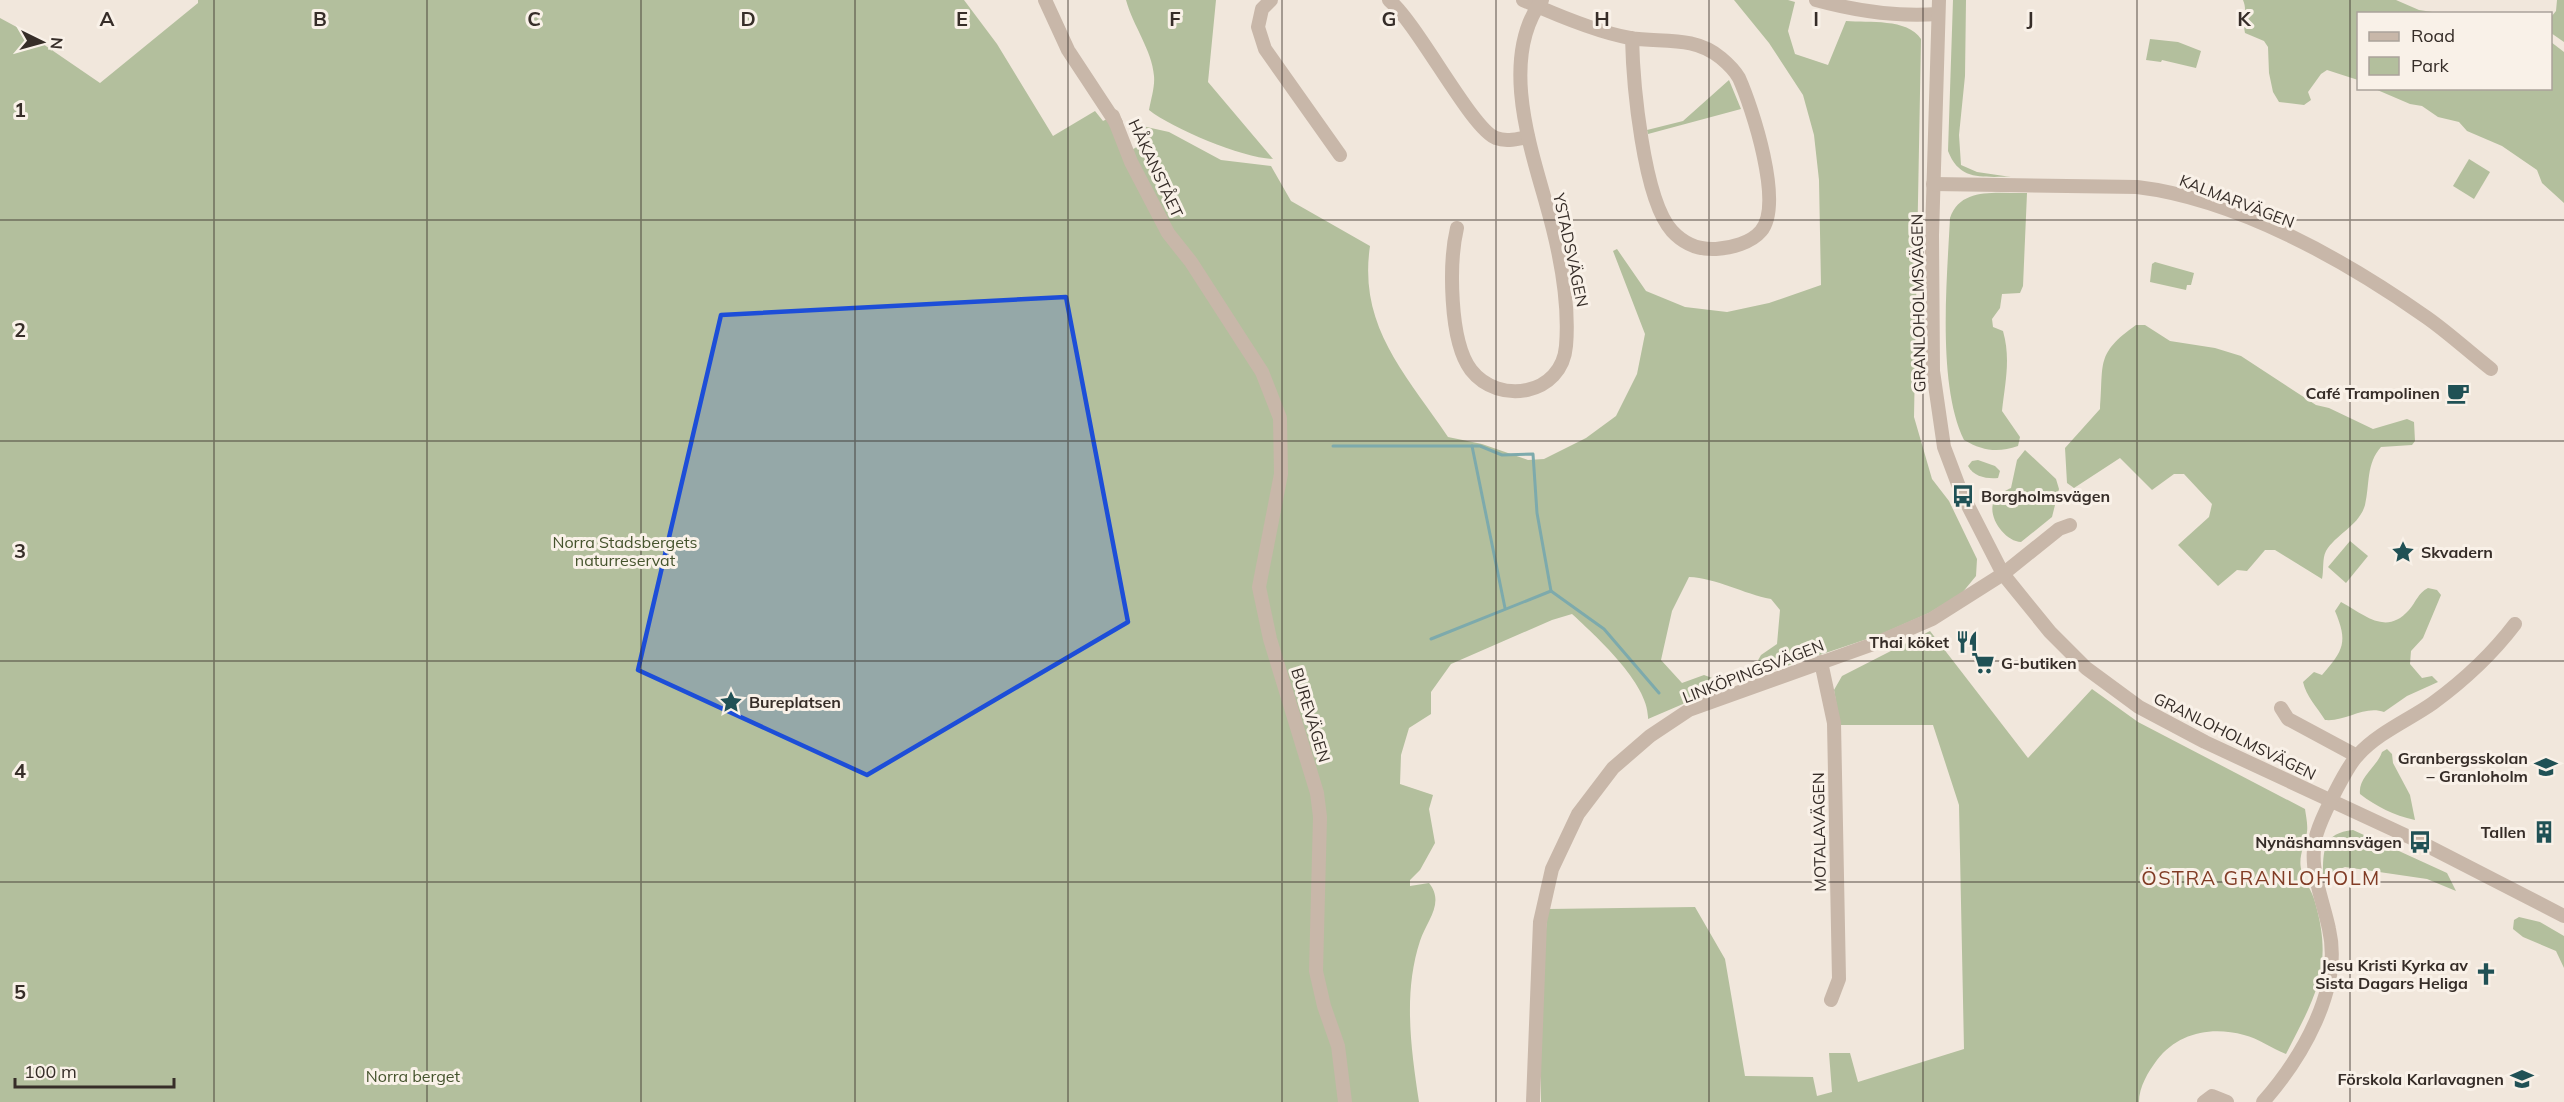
<svg xmlns="http://www.w3.org/2000/svg" width="2564" height="1102" font-family="Mulish,sans-serif">
<style>
.green{fill:#b3bf9d}
.lines{fill:none;stroke-linecap:round;stroke-linejoin:round}
.stream{stroke:#7daaac;stroke-width:3}
.minor{stroke:#c8b7a9;stroke-width:14}
.marked{fill:#1d4ed8;fill-opacity:0.2;stroke:#1d4ed8;stroke-width:4.5;stroke-linejoin:round}
.grid{fill:none;stroke:#362d28;stroke-width:1.5;stroke-opacity:0.55}
.labels{text-anchor:middle;stroke-width:6;stroke-linejoin:round;paint-order:stroke}
.street-label{font-size:16px;fill:#362d28;stroke:#f9f1e8}
.poi-label{font-size:16px;font-weight:bold;fill:#362d28;stroke:#f9f1e8;text-anchor:end}
.park-label{font-size:16px;fill:#45532d;stroke:#f9f1e8}
.quarter-label{font-size:20px;letter-spacing:1.5px;fill:#813c25;stroke:#f9f1e8}
.grid-label{font-size:20px;text-anchor:middle;font-weight:bold;fill:#362d28;stroke:#f9f1e8;stroke-width:6;stroke-linejoin:round;paint-order:stroke}
</style>
<rect width="100%" height="100%" fill="#f1e7dc"/>
<!-- green -->
<g class="green">
<path d="M198,0h766l33,44 56,92 42,-25 8,10 4,-2 18,35 15,-9 2,-19 27,6 52,28 50,6 20,35 79,45c-12,81 36,128 78,191l34,7 46,16 16,-1 42,-21 30,-22 21,-42 8,-40 -32,-83 4,-2 29,42 39,16 42,5 42,-9 52,-18 -2,-105 -5,-45 -11,-40 -34,-52 -35,-43h54l7,2 -7,29 7,23 33,11 18,-44c23,2 61,-3 75,18l-7,378 18,62 17,22 28,58 -1,17 -14,17 -33,20 -50,22 -125,42 -2,-6 9,-16 16,-11 3,-34 -9,-11c-27,-5 -55,-21 -82,-22l-17,34 -11,49 21,23 22,-8 11,4 3,10 -70,30c2,-34 -52,-83 -76,-105l-20,6 -101,44 -20,28v22l-22,14 -8,27 -1,29 33,11 -4,14 6,34 -15,27 -10,10v6l19,-3c16,20 -2,37 -9,58 -17,52 -9,108 -1,161h-1419v-1084l24,13 76,52 98,-80z"/>
<path d="M1126,0h90l-8,82 65,77c-30,-1 -100,-30 -124,-49 2,-11 6,-23 5,-34 -2,-26 -21,-50 -28,-76z"/>
<path d="M1953,0h13l-1,76 -6,59 2,30 16,7 34,5c-28,-1 -51,5 -63,-26z"/>
<path d="M2243,0h153l23,10 20,3 -81,1v66l-31,-10 -6,4 -13,18 3,8 -7,5 -25,-3 -6,-10 -4,-19 -1,-26 -4,-6 -19,-8c-3,-12 3,-22 -2,-33z"/>
<polygon points="2557,0 2564,0 2564,42 2551,33 2551,17 2556,11"/>
<polygon points="2150,39 2178,42 2201,51 2196,68 2162,60 2161,62 2146,60"/>
<polygon points="2551,42 2564,52 2564,203 2542,183 2537,170 2502,146 2467,131 2459,122 2438,117 2422,106 2410,104 2375,89 2550,88"/>
<polygon points="1729,80 1741,109 1648,134 1647,130 1683,121"/>
<polygon points="2469,159 2490,172 2474,199 2453,186"/>
<path d="M2027,193l-4,93 -3,7 -18,1 -2,14 -8,11 1,8 10,4c8,28 2,52 -1,80l18,26 -2,9c-20,7 -35,5 -54,-6 -27,-56 -17,-160 -14,-222 11,-32 48,-24 77,-25z"/>
<polygon points="2155,262 2194,273 2191,285 2187,285 2186,290 2150,282 2152,264"/>
<path d="M2136,325h9l25,16 45,7 26,8 75,49 13,3 44,21 34,-10 7,3 1,19 -3,4 -31,2c-15,17 -11,37 -16,58 -6,21 -29,29 -39,46 -4,7 -2,20 -4,28l-47,-29h-10l-18,21 -10,-1 -19,16 -40,-41 31,-28 3,-13 -28,-30h-10l-22,16 -32,-32 -46,30 -7,-5 -2,-35 35,-39c4,-46 -5,-55 36,-84z"/>
<path d="M2025,450l31,29 3,10 -7,28 -31,25c-16,0 -36,-27 -26,-43 4,-6 10,-8 16,-11l6,-28z"/>
<path d="M1978,460l17,6 5,5 -2,7c-11,1 -24,-1 -30,-12l4,-5z"/>
<polygon points="2350,541 2368,556 2346,583 2328,567"/>
<path d="M2428,588l9,2 4,5 -18,43 -12,13 -1,13 12,14 10,-2 6,6 -31,14 -23,16c-20,-7 -38,10 -59,8 -8,-13 -19,-24 -22,-38l11,-10 8,3c22,-25 26,-33 13,-64l6,-9c24,13 45,34 68,8 7,-8 9,-17 19,-22z"/>
<path d="M1930,631l98,127 64,-69 46,33 167,87c1,7 3,16 2,23 -2,13 -10,26 -5,40 3,10 10,19 13,30 19,66 0,95 -29,152 -14,-5 -28,-16 -42,-19 -33,-9 -66,-2 -87,25 -9,12 -18,27 -18,42h-598v-124l7,-69 147,-2 30,52 20,117 68,1 4,19 15,-4 -3,-39h21l8,29 106,-33 -5,-244 -26,-80h-93l-6,-35 8,-14z"/>
<path d="M2387,749l5,5 1,9 17,32 5,25c-22,-5 -38,-13 -55,-26 -2,-17 17,-27 22,-42z"/>
<path d="M2353,830l94,43 9,18 -29,-12 -82,-12 -22,9c0,-26 0,-43 30,-46z"/>
<polygon points="2519,917 2540,922 2564,936 2564,968 2556,951 2523,937 2513,929 2514,920"/>
</g>
<g class="lines">
<!-- stream -->
<g class="stream">
<polyline points="1333,446 1480,446 1502,455 1533,454 1537,513 1551,591"/>
<polyline points="1472,446 1505,608"/>
<polyline points="1431,639 1551,591 1604,629 1659,693"/>
</g>
<!-- minor -->
<g class="minor">
<polyline points="1045,0 1068,50 1116,123"/>
<polyline points="1271,0 1262,9 1258,27 1265,49 1340,155"/>
<path d="M1389,0c29,24 83,130 107,138 10,4 21,1 32,-1"/>
<path d="M1523,0c31,14 73,32 107,38 31,5 64,-3 91,20 6,5 14,13 18,20 13,29 45,126 22,153 -10,12 -30,17 -45,18 -17,1 -32,-5 -44,-18 -29,-32 -39,-149 -40,-193"/>
<path d="M1816,0c40,11 81,17 122,14"/>
<polyline points="1939,0 1932,235 1933,371 1944,447 1961,492 2003,574 2050,632 2086,668 2139,707 2205,742 2420,842 2564,916"/>
<polyline points="1113,116 1131,162 1168,233 1191,262 1262,372 1280,418 1281,474 1259,587 1270,639 1317,793 1320,817 1316,971 1324,1006 1338,1046 1345,1102"/>
<path d="M1933,184l204,3c100,12 208,73 289,130 23,16 43,35 65,52"/>
<path d="M1457,228c-8,34 -8,113 14,142 28,36 91,25 95,-24 4,-47 -7,-98 -20,-143 -17,-60 -46,-146 -4,-203"/>
<polyline points="1821,662 1834,723 1839,979 1831,1000"/>
<polyline points="2281,708 2288,719 2357,756"/>
<polyline points="1533,1102 1540,922 1552,869 1578,814 1613,768 1650,736 1689,710 1879,642 1932,619 2003,574 2059,529 2070,525"/>
<polyline points="2204,1102 2212,1096 2227,1102"/>
<path d="M2263,1102c38,-43 80,-113 66,-173 -7,-34 -24,-67 -10,-102 6,-16 28,-61 39,-72 21,-23 51,-35 75,-52 30,-22 60,-50 82,-79"/>
</g>
</g>
<!-- marked area -->
<path class="marked" d="M1066,297l62,325 -261,153 -229,-105 83,-355z"/>
<!-- grid -->
<path class="grid" d="M214,0v1102M427,0v1102M641,0v1102M855,0v1102M1068,0v1102M1282,0v1102M1496,0v1102M1709,0v1102M1923,0v1102M2137,0v1102M2350,0v1102M0,220h2564M0,441h2564M0,661h2564M0,882h2564"/>
<!-- icons -->
<defs>
<g id="cafe-bare" transform="scale(1.8)"><path d="M-5.5-4.5H6V0H3Q3 3.5 0 3.5H-2.5Q-5.5 3.5-5.5 0ZM3-3.2v2h1.7v-2ZM-6 4.5H4V6H-6Z" fill="#205155" stroke="#f9f1e8" stroke-width="2.5" paint-order="stroke"/></g>
<g id="bus-bare" transform="scale(1.8)"><path d="M-5-6H5V4H4V6H2V4H-2V6H-4V4H-5ZM-3.5-4V0h7V-4ZM-3.5 1.2v1.5H-2V1.2ZM2 1.2v1.5H3.5V1.2Z" fill="#205155" stroke="#f9f1e8" stroke-width="2.5" paint-order="stroke"/></g>
<g id="sight-bare" transform="scale(1.8)"><path d="M0-6L1.8-2.2L6-1.7L2.9 1.2L3.7 5.4L0 3.3L-3.7 5.4L-2.9 1.2L-6-1.7L-1.8-2.2Z" fill="#205155" stroke="#f9f1e8" stroke-width="2.5" paint-order="stroke"/></g>
<g id="restaurant-bare" transform="scale(1.8)"><path d="M-5-6h1v4h1v-4h1v4h1v-4h1v5L-1.5 .5V6h-2V.5L-5-1ZM5-6V6H3V1.5H1.5Q1.5-4 5-6Z" fill="#205155" stroke="#f9f1e8" stroke-width="2.5" paint-order="stroke"/></g>
<g id="supermarket-bare" transform="scale(1.8)"><path d="M-6-5.5h2.5l.6 2H6L4.5 2H-2.5L-4.4-4H-6ZM-1.5 3.2a1.3 1.3 0 1 0 .1 0ZM3 3.2a1.3 1.3 0 1 0 .1 0Z" fill="#205155" stroke="#f9f1e8" stroke-width="2.5" paint-order="stroke"/></g>
<g id="school-bare" transform="scale(1.8)"><path d="M0-5L7-2L0 1L-7-2ZM-4 1L0 2.5L4 1V4Q0 6-4 4Z" fill="#205155" stroke="#f9f1e8" stroke-width="2.5" paint-order="stroke"/></g>
<g id="building-bare" transform="scale(1.8)"><path d="M-4-6H4V6H1V3H-1V6H-4ZM-2.5-4.3h1.7v1.8h-1.7ZM.8-4.3h1.7v1.8H.8ZM-2.5-1h1.7V.8h-1.7ZM.8-1h1.7V.8H.8Z" fill="#205155" stroke="#f9f1e8" stroke-width="2.5" paint-order="stroke"/></g>
<g id="church-bare" transform="scale(1.8)"><path d="M-1.2-6h2.4v3.5h3.3v2.4h-3.3V6h-2.4V-.1h-3.3v-2.4h3.3Z" fill="#205155" stroke="#f9f1e8" stroke-width="2.5" paint-order="stroke"/></g>
</defs>
<g fill-rule="evenodd">
<use href="#cafe-bare" x="2458" y="393"/>
<use href="#bus-bare" x="1963" y="496"/>
<use href="#sight-bare" x="2403" y="552"/>
<use href="#restaurant-bare" x="1967" y="642"/>
<use href="#supermarket-bare" x="1983" y="663"/>
<use href="#sight-bare" x="731" y="702"/>
<use href="#school-bare" x="2546" y="767"/>
<use href="#building-bare" x="2544" y="832"/>
<use href="#bus-bare" x="2420" y="842"/>
<use href="#church-bare" x="2486" y="974"/>
<use href="#school-bare" x="2522" y="1079"/>
</g>
<g class="labels">
<!-- street labels -->
<g class="street-label">
<text transform="translate(1156 168) rotate(65)" y="6">HÅKANSTÅET</text>
<text transform="translate(2237 201) rotate(21)" y="6">KALMARVÄGEN</text>
<text transform="translate(1571 250) rotate(78)" y="6">YSTADSVÄGEN</text>
<text transform="translate(1918 303) rotate(-91)" y="6">GRANLOHOLMSVÄGEN</text>
<text transform="translate(1753 671) rotate(-21)" y="6">LINKÖPINGSVÄGEN</text>
<text transform="translate(1311 715) rotate(73)" y="6">BUREVÄGEN</text>
<text transform="translate(2235 736) rotate(26)" y="6">GRANLOHOLMSVÄGEN</text>
<text transform="translate(1819 832) rotate(-91)" y="6">MOTALAVÄGEN</text>
</g>
<!-- poi labels -->
<g class="poi-label">
<text x="2440" y="399">Café Trampolinen</text>
<text x="1981" y="502" text-anchor="start">Borgholmsvägen</text>
<text x="2421" y="558" text-anchor="start">Skvadern</text>
<text x="1949" y="648">Thai köket</text>
<text x="2001" y="669" text-anchor="start">G-butiken</text>
<text x="749" y="708" text-anchor="start">Bureplatsen</text>
<text x="2528" y="764">Granbergsskolan<tspan x="2528" dy="18">– Granloholm</tspan></text>
<text x="2526" y="838">Tallen</text>
<text x="2402" y="848">Nynäshamnsvägen</text>
<text x="2468" y="971">Jesu Kristi Kyrka av<tspan x="2468" dy="18">Sista Dagars Heliga</tspan></text>
<text x="2504" y="1085">Förskola Karlavagnen</text>
</g>
<!-- park labels -->
<g class="park-label">
<text x="625" y="548">Norra Stadsbergets<tspan x="625" dy="18">naturreservat</tspan></text>
<text x="413" y="1082">Norra berget</text>
</g>
<!-- quarter labels -->
<g class="quarter-label">
<text x="2261" y="885">ÖSTRA GRANLOHOLM</text>
</g>
</g>
<g class="grid-label">
<text x="107" y="26">A</text>
<text x="320" y="26">B</text>
<text x="534" y="26">C</text>
<text x="748" y="26">D</text>
<text x="962" y="26">E</text>
<text x="1175" y="26">F</text>
<text x="1389" y="26">G</text>
<text x="1602" y="26">H</text>
<text x="1816" y="26">I</text>
<text x="2030" y="26">J</text>
<text x="2244" y="26">K</text>
<text x="20" y="117">1</text>
<text x="20" y="337">2</text>
<text x="20" y="558">3</text>
<text x="20" y="778">4</text>
<text x="20" y="999">5</text>
</g>
<!-- legend -->
<rect x="2357" y="12" width="195" height="78" fill="#f9f1e8" stroke="#aba39b" stroke-width="1.5"/>
<rect x="2369" y="32" width="30" height="9" fill="#c8b7a9" stroke="#aba39b" stroke-width="1.5"/>
<text x="2411" y="42" font-size="18" fill="#362d28">Road</text>
<rect x="2369" y="57" width="30" height="18" fill="#b3bf9d" stroke="#aba39b" stroke-width="1.5"/>
<text x="2411" y="72" font-size="18" fill="#362d28">Park</text>
<!-- north arrow -->
<g transform="translate(42 42) rotate(95)" stroke="#f9f1e8" stroke-width="4.5" paint-order="stroke">
<path d="M0-4.5L10 22L0 15L-10 22Z" fill="#362d28"/>
<text y="-9" font-size="16" font-weight="bold" text-anchor="middle" fill="#362d28">N</text>
</g>
<!-- scale -->
<path d="M15 1078v9h159v-9" fill="none" stroke="#362d28" stroke-width="3"/>
<text x="24" y="1078" font-size="18" fill="#362d28" stroke="#f9f1e8" stroke-width="4.5" paint-order="stroke">100 m</text>
</svg>
